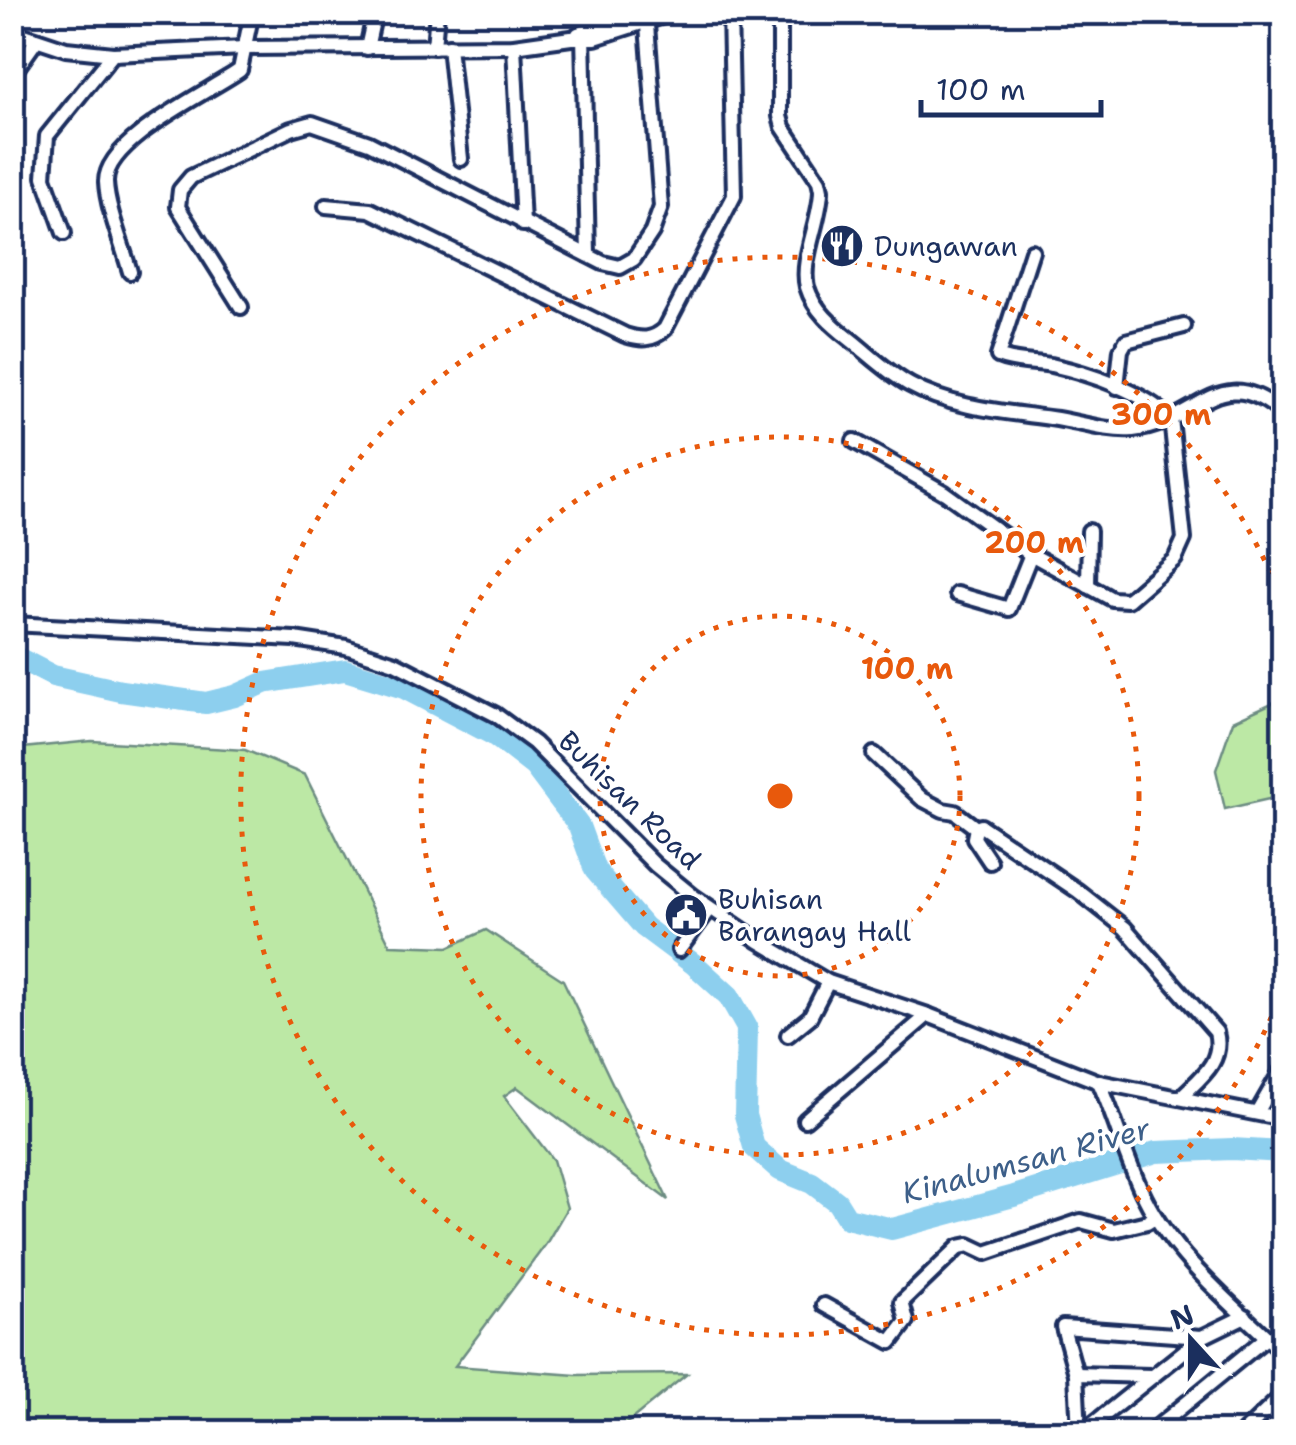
<svg xmlns="http://www.w3.org/2000/svg" width="1296" height="1445" font-family="'Shantell Sans',sans-serif">
<style>
.green{fill:#bce8a5;stroke:#6c8c82;stroke-width:2.5}
.lines{fill:none;stroke-linecap:round;stroke-linejoin:round}
.river{stroke:#8dcfee;stroke-width:22}
.minor-casing{stroke:#1b2f5e;stroke-width:20}
.minor{stroke:#fff;stroke-width:12}
.ring{fill:none;stroke:#e8590c;stroke-width:5;stroke-dasharray:5 10}
.labels{text-anchor:middle;stroke-width:8;stroke-linejoin:round;paint-order:stroke}
.poi-label{font-size:28px;fill:#1b2f5e;stroke:#fff;text-anchor:start}
.street-label{font-size:28px;fill:#1b2f5e;stroke:#fff}
.water-label{font-size:30px;font-style:italic;fill:#3d5f89;stroke:#fff}
.centre{fill:#e8590c;stroke:#fff;stroke-width:5}
.ring-label{font-size:30px;text-anchor:middle;font-weight:bold;fill:#e8590c;stroke:#fff;stroke-width:8;stroke-linejoin:round;paint-order:stroke}
</style>
<rect width="100%" height="100%" fill="#fff"/>
<filter id="ink" filterUnits="userSpaceOnUse"><feTurbulence type="fractalNoise" baseFrequency=".01" numOctaves="2"/><feDisplacementMap in="SourceGraphic" scale="20" xChannelSelector="R" yChannelSelector="G"/><feConvolveMatrix kernelMatrix="1 2 1 2 8 2 1 2 1" color-interpolation-filters="sRGB"/></filter>
<g filter="url(#ink)">
<!-- green -->
<g class="green">
<polygon points="1283,698 1283,822 1269,799 1225,809 1216,770 1233,721"/>
<polygon points="92,741 245,750 305,775 390,945 449,947 486,930 563,980 668,1200 517,1087 504,1096 553,1160 567,1208 546,1244 455,1366 576,1375 687,1374 616,1432 13,1432 13,749"/>
</g>
<g class="lines">
<!-- river -->
<polyline class="river" points="12,655 53,676 121,691 206,703 235,696 264,683 345,670 404,688 494,735 534,766 579,826 595,870 644,927 695,965 729,996 747,1028 745,1115 754,1147 780,1170 812,1183 837,1202 847,1218 892,1229 1014,1196 1156,1152 1232,1149 1284,1152"/>
<!-- minor casing -->
<g class="minor-casing">
<g id="minor">
<path d="M780,12v104l3,11 36,54 2,9c0,29 -21,70 -14,97 8,26 29,41 49,57 17,14 34,30 54,41 43,24 100,27 147,34 24,4 52,13 76,11 64,-6 88,-73 151,-15"/>
<polyline points="12,31 66,49 113,54 245,48 514,46 571,38 595,38 676,12"/>
<polyline points="578,34 642,12"/>
<polyline points="583,34 588,255"/>
<polyline points="449,46 461,159"/>
<polyline points="514,46 523,224"/>
<polyline points="434,47 437,12"/>
<polyline points="367,48 375,12"/>
<polyline points="12,75 36,41"/>
<path d="M326,206l44,4 255,125c16,5 27,6 40,-6l69,-133 -4,-184"/>
<polyline points="64,233 44,177 47,136 113,54"/>
<path d="M130,272c-7,-26 -23,-64 -24,-90 -1,-42 103,-90 134,-112l12,-58"/>
<polyline points="241,307 178,207 180,190 191,177 291,129 312,123 369,143 603,263 620,267 634,259 652,232 661,207 646,12"/>
<polyline points="1117,387 1121,350 1126,341 1184,326"/>
<path d="M854,441l91,52 82,59 85,47 16,1 47,-41 9,-20 -13,-120c-29,-28 -80,-45 -120,-54 -17,-3 -37,-2 -53,-9l34,-105"/>
<polyline points="1088,586 1089,531"/>
<polyline points="957,594 1009,609 1031,554"/>
<polyline points="12,624 294,639 346,647 395,663 496,715 534,743 655,865 693,896 759,941 828,982 928,1015 1099,1082 1284,1119"/>
<polyline points="874,754 922,799 943,810 955,812 976,828"/>
<path d="M990,862l-16,-24 2,-10 5,-2 97,65 47,37 91,104c8,30 -16,46 -35,65"/>
<polyline points="679,950 710,908"/>
<polyline points="788,1035 810,1017 828,982"/>
<path d="M1099,1082c17,38 27,79 46,116 30,61 91,109 139,156"/>
<polyline points="1257,1113 1284,1066"/>
<polyline points="805,1120 928,1015"/>
<polyline points="824,1305 891,1342 907,1321 902,1302 959,1247 969,1245 986,1253 1081,1221 1114,1230 1147,1222 1155,1217"/>
<polyline points="1076,1374 1150,1376"/>
<polyline points="1079,1432 1076,1374 1063,1327 1202,1337"/>
<polyline points="1083,1432 1202,1337 1245,1316"/>
<polyline points="1151,1432 1266,1338"/>
<polyline points="1244,1432 1284,1394"/>
</g>
</g>
<!-- minor -->
<use href="#minor" class="minor"/>
</g>
</g>
<!-- distance rings -->
<g class="ring">
<circle cx="780" cy="796" r="180"/>
<circle cx="780" cy="796" r="359"/>
<path d="M1283 989A539 539 0 1 1 1283 603"/>
</g>
<!-- icons -->
<defs>
<g id="restaurant-disc" transform="scale(2.25)"><circle r="9.5" fill="#1b2f5e" stroke="#fff"/><path d="M-5-6h1v4h1v-4h1v4h1v-4h1v5L-1.5 .5V6h-2V.5L-5-1ZM5-6V6H3V1.5H1.5Q1.5-4 5-6Z" fill="#fff"/></g>
<g id="civic-disc" transform="scale(2.25)"><circle r="9.5" fill="#1b2f5e" stroke="#fff"/><path d="M-.6-6.5H3V-4.5H.6V-3L4-1V1h2V6H-6V1h2V-1L-.6-3ZM-1.2 2.5V6h2.4V2.5Z" fill="#fff"/></g>
</defs>
<g fill-rule="evenodd">
<use href="#restaurant-disc" x="842" y="246"/>
<use href="#civic-disc" x="686" y="915"/>
</g>
<g class="labels">
<!-- poi labels -->
<g class="poi-label">
<text x="874" y="256">Dungawan</text>
<text x="718" y="909">Buhisan<tspan x="718" dy="32">Barangay Hall</tspan></text>
</g>
<!-- street labels -->
<g class="street-label">
<text transform="translate(630 800) rotate(44)" y="10">Buhisan Road</text>
</g>
<!-- water labels -->
<g class="water-label">
<text transform="translate(1026 1161) rotate(-15)" y="10">Kinalumsan River</text>
</g>
</g>
<circle cx="780" cy="796" r="15" class="centre"/>
<g class="ring-label">
<text x="1161" y="425">300 m</text>
<text x="1034" y="553">200 m</text>
<text x="907" y="679">100 m</text>
</g>
<!-- margin -->
<rect width="1296" height="1445" fill="none" stroke="#fff" stroke-width="50"/>
<rect x="25" y="25" width="1246" height="1395" fill="none" stroke="#1b2f5e" stroke-width="4" filter="url(#ink)"/>
<!-- north arrow -->
<g transform="translate(1191 1340) rotate(339)" stroke="#ffffff" stroke-width="8" paint-order="stroke">
<path d="M0-8L18 38L0 25L-18 38Z" fill="#1b2f5e"/>
<text y="-15" font-size="28" font-weight="bold" text-anchor="middle" fill="#1b2f5e">N</text>
</g>
<!-- scale -->
<path d="M921 100v15h180v-15" fill="none" stroke="#1b2f5e" stroke-width="5"/>
<text x="936" y="100" font-size="30" fill="#1b2f5e" stroke="#ffffff" stroke-width="8" paint-order="stroke">100 m</text>
</svg>
